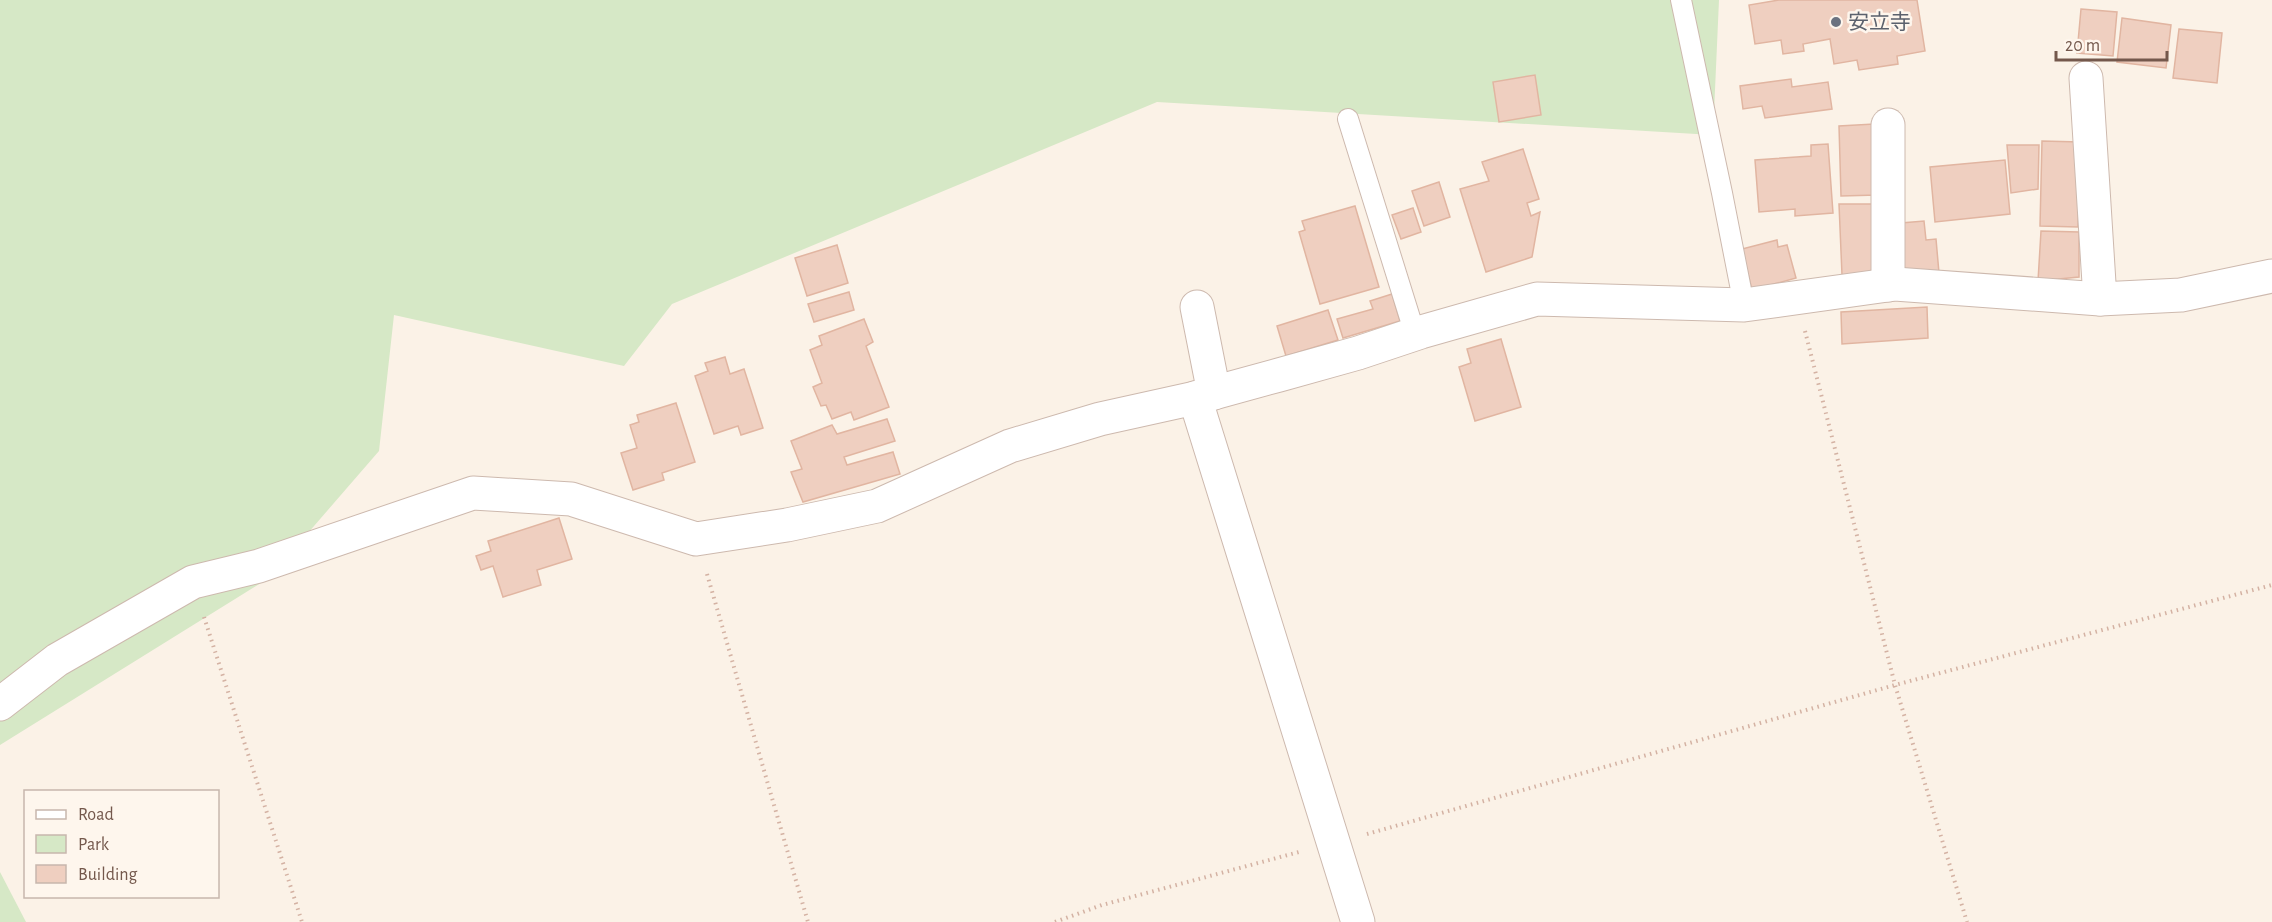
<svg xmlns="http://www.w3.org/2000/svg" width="2272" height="922" font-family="'Alegreya Sans','Noto Sans JP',sans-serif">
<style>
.green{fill:#d6e8c6}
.building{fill:#efcfc0;stroke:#e1b5a1;stroke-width:1.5}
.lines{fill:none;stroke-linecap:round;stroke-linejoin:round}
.service-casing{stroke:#cdb9ae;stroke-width:22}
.minor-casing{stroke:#cdb9ae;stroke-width:35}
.path{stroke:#d4b2a3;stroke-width:4;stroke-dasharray:1.5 4.5;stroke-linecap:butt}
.service{stroke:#fff;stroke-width:20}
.minor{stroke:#fff;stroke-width:33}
.worship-dot{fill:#6b7280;stroke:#fef6ed;stroke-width:2}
.labels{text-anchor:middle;stroke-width:5;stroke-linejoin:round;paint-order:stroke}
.worship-label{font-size:21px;fill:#5b616d;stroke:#fef6ed;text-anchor:start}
</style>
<rect width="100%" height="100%" fill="#fbf2e7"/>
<!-- green -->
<g class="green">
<polygon points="0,0 1719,0 1713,135 1157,102 672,304 624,366 394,315 379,451 269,578 0,745"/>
<polygon points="0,872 26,922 0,922"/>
</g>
<!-- building -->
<g class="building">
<polygon points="1779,0 1917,0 1925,51 1897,56 1898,64 1859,70 1857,60 1834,64 1830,39 1803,44 1804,51 1783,54 1781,40 1755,44 1749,5"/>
<polygon points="2081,9 2117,12 2113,56 2077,53"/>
<polygon points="2122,18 2171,25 2166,68 2117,62"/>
<polygon points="2179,29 2222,33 2217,83 2173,78"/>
<polygon points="1535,75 1541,115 1499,122 1493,82"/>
<polygon points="1791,79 1792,87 1828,82 1832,109 1765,118 1762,106 1743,109 1740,86"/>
<polygon points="1874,124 1877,195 1841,196 1839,126"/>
<polygon points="2042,141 2080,142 2078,227 2040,226"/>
<polygon points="1828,144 1833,213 1795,216 1795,209 1759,212 1755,160 1811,156 1811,145"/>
<polygon points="2007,145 2039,145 2038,189 2011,193"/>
<polygon points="1523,149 1539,199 1527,203 1531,216 1540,212 1532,257 1486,272 1460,189 1489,181 1482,162"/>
<polygon points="2005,160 2010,214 1935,222 1930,167"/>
<polygon points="1439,182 1450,217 1424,226 1412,191"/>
<polygon points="1839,204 1875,204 1877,274 1842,275"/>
<polygon points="1355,206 1379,287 1320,304 1299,232 1305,230 1302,221"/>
<polygon points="1413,208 1421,232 1401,239 1392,215"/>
<polygon points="1924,221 1926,240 1936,239 1939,273 1905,276 1901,223"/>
<polygon points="2041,231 2079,232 2079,277 2038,281"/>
<polygon points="1777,240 1778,247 1787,245 1796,278 1752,290 1742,249"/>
<polygon points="837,245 848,283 807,296 795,258"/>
<polygon points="849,292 854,310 814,322 808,304"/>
<polygon points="1392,294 1400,321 1343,338 1337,319 1373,309 1370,301"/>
<polygon points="1927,307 1928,338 1842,344 1841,312"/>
<polygon points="1328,310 1338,340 1286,356 1277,326"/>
<polygon points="864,319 873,342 866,346 889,407 854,420 851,412 832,419 826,405 821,406 813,387 822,383 810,350 822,345 819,336"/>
<polygon points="1501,339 1521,407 1475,421 1459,367 1471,363 1467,349"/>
<polygon points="725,357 730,374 744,369 763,428 741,435 738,426 714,434 695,376 708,371 705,363"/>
<polygon points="676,403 695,462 662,473 664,480 633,490 621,453 637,448 630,425 639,422 637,415"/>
<polygon points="887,419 895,441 844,457 847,465 893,452 900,474 803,502 791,472 802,469 791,441 832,425 837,434"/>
<polygon points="559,518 572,559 537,570 541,585 503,597 493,566 481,570 476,556 491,551 488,541"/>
</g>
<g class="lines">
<!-- service casing -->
<g class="service-casing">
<g id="service">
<polyline points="1681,0 1722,193 1744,305"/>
<polyline points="1348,119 1415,334"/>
</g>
</g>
<!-- minor casing -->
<g class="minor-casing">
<g id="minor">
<polyline points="2086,78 2100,299"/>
<polyline points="1888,125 1888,285"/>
<polyline points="1197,307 1214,393"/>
<polyline points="1195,398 1358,922"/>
<polyline points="0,704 57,660 193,582 259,566 473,493 571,499 696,539 787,525 877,506 1010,446 1100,419 1195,398 1279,375 1358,353 1421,332 1537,299 1744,305 1895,284 2100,299 2181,295 2272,276"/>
</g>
</g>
<!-- path -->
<g class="path">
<polyline points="1805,331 1895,685 1967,922"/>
<polyline points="707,574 808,922"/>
<polyline points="204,617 302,922"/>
<polyline points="1367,834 1895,685 2272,585"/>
<polyline points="1055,922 1102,905 1299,852"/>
</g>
<!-- service -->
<use href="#service" class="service"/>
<!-- minor -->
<use href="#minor" class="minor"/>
</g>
<!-- markers -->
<circle class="worship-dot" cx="1836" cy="22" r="6"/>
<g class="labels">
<!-- worship labels -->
<g class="worship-label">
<text x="1848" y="29">安立寺</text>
</g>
</g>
<!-- legend -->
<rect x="24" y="790" width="195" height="108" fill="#fef6ed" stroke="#c7b7ad" stroke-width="1.5"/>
<rect x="36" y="810" width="30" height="9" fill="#ffffff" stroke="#c7b7ad" stroke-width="1.5"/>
<text x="78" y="820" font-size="18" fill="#74584c">Road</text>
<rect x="36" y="835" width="30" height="18" fill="#d6e8c6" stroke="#c7b7ad" stroke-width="1.5"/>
<text x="78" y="850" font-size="18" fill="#74584c">Park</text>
<rect x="36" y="865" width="30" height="18" fill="#efcfc0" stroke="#c7b7ad" stroke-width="1.5"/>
<text x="78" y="880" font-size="18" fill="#74584c">Building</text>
<!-- scale -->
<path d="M2056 51v9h111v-9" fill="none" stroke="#74584c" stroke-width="3"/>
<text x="2065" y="51" font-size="18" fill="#74584c" stroke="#fef6ed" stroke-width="4.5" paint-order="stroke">20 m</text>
</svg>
